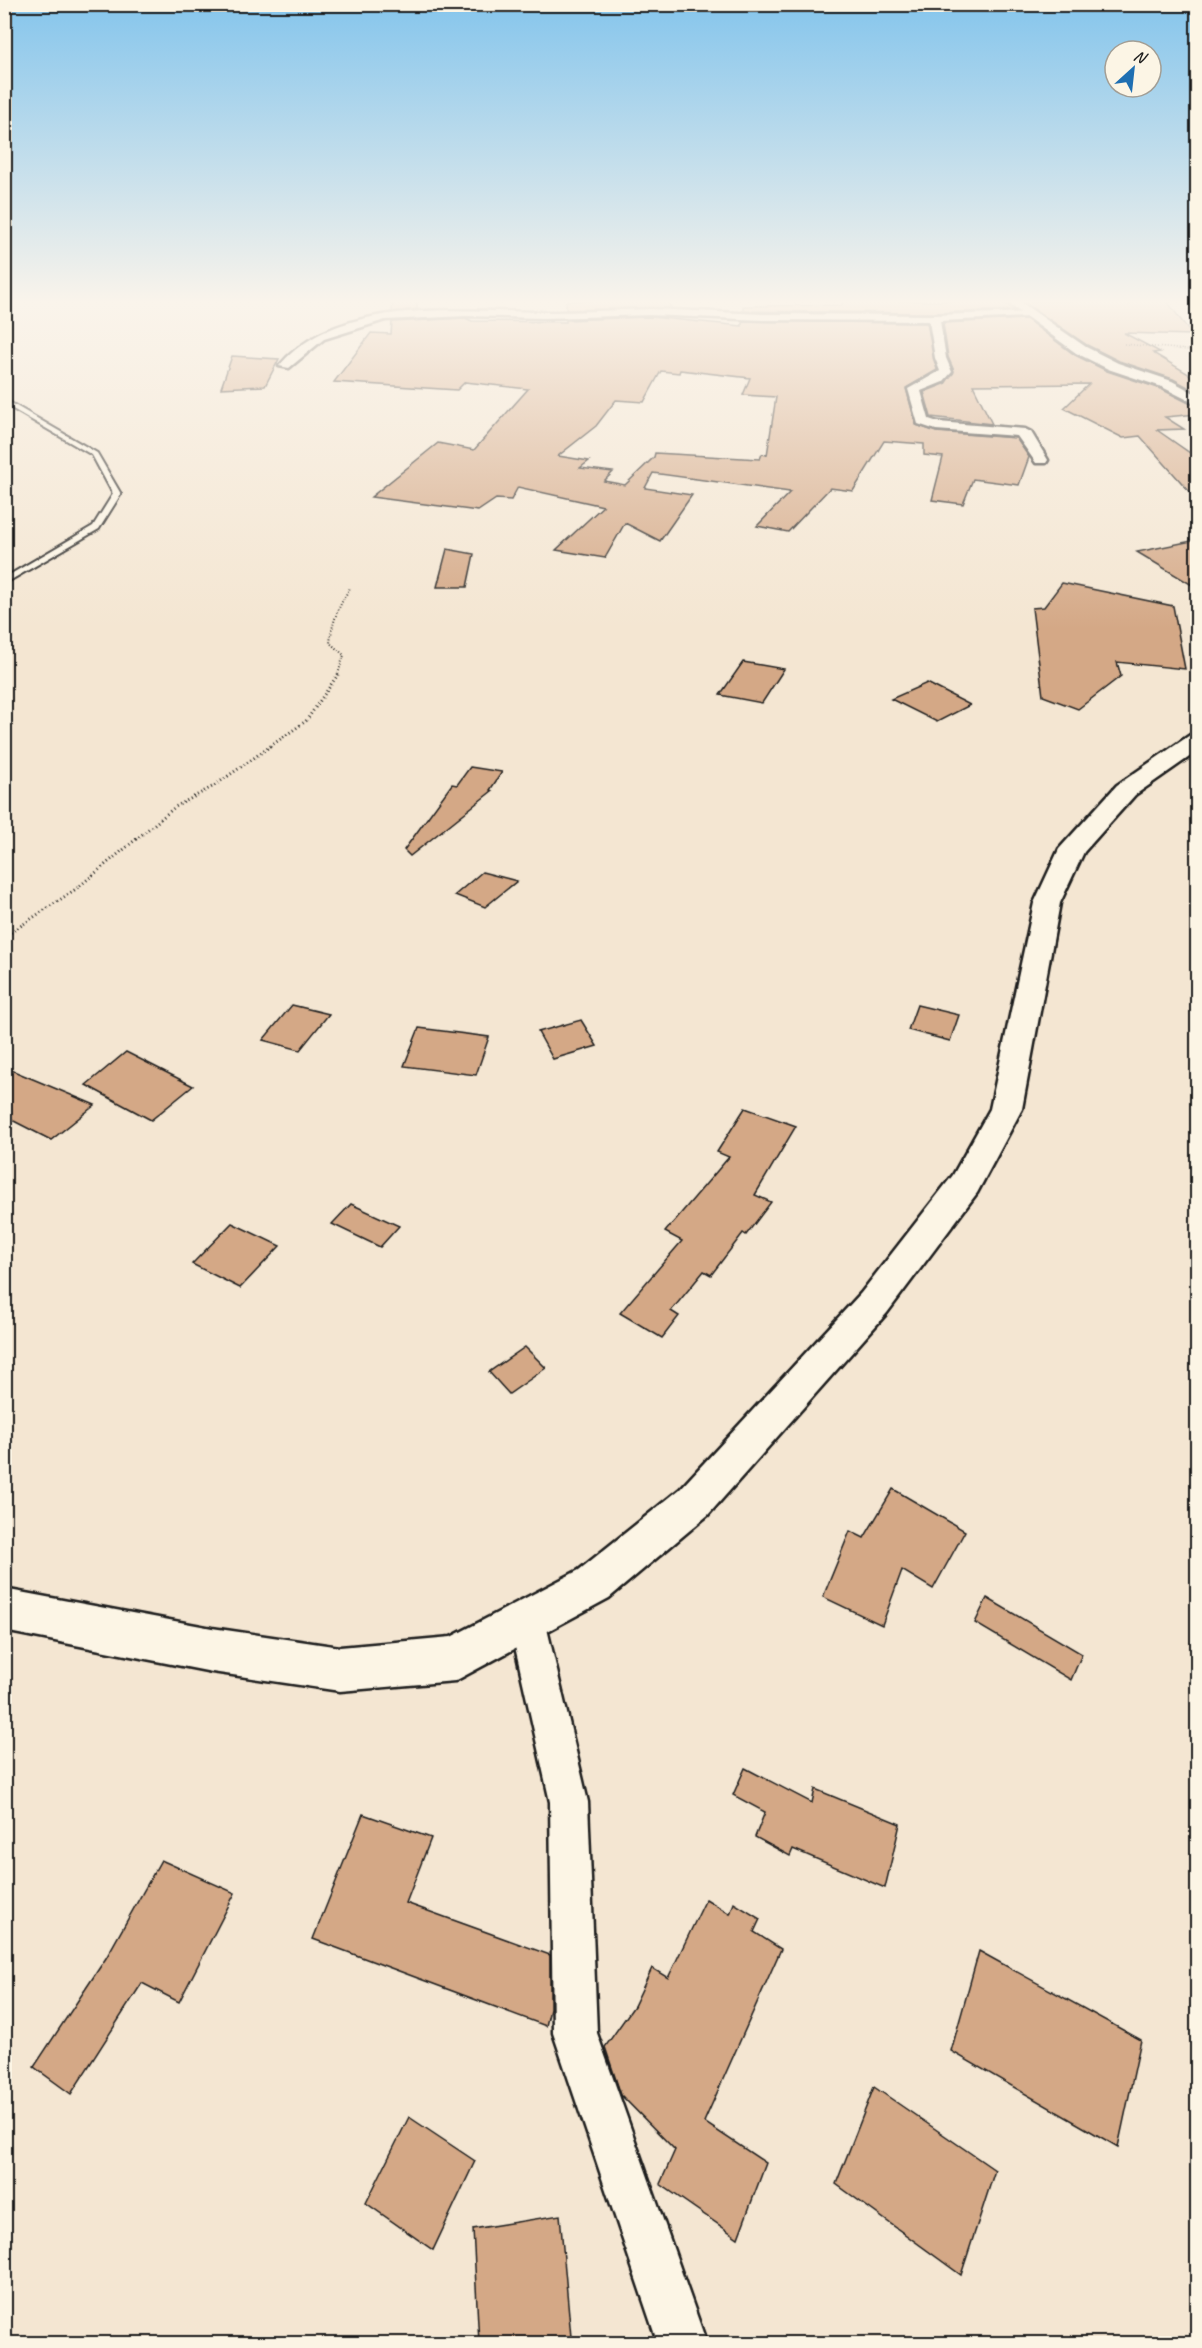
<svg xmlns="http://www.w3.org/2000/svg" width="1202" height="2348" font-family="Caveat,sans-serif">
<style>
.building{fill:#d4a886;stroke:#1c1c1c;stroke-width:1.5;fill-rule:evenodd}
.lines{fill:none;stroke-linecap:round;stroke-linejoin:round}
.lane-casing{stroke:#1c1c1c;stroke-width:4}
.street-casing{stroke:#1c1c1c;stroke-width:5}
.secondary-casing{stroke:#1c1c1c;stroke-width:5}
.path-far2{stroke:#1c1c1c;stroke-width:1.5;stroke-dasharray:1 2;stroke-linecap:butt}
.path-far1{stroke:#1c1c1c;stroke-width:2;stroke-dasharray:1 2;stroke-linecap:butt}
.path{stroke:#1c1c1c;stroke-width:3;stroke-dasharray:1 3;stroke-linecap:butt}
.lane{fill:#fcf5e5;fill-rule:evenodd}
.street{fill:#fcf5e5;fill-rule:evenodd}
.secondary{fill:#fcf5e5;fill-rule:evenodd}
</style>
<rect width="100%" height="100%" fill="#f4e6d2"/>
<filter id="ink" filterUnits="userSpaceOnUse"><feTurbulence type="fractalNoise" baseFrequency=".0167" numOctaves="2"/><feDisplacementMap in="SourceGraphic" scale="12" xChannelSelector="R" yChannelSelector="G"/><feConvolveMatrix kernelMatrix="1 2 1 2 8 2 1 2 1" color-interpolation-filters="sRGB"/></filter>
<g filter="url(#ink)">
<!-- building -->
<g class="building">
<polygon points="393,301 417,301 417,309 392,312"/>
<polygon points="566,301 668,301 671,308 566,310"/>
<polygon points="842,301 1003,301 1014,310 933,313 743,311 743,306 842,305"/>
<polygon points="1022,301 1167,301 1192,335 1124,333 1160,352 1153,353 1187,373 1197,381 1197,392 1173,379 1119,361 1087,345"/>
<path d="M650,317l92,9v-5l185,2 10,47 -31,18 10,37 20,7 80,6 13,19 -10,28 -46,-6 -10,25 -31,-4 11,-43 -19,-2v-11l-40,-3 -31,50 -23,-3 -42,44 -31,-6 33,-34 -137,-19 -8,15 47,7 -32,46 -35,-18 -20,35 -49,-8 47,-44 -85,-19 -7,13 -15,-1 -18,12 -107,-14 67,-54 36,7 54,-61 -63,-7 -8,8 -123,-8 37,-49 20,1 1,-12 73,-4 7,3 94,1v-2zM680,370l70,8 -7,17 33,2 -9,58 -5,-1 -2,5 -105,-6 -1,4 -29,28 -21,-4 9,-9 -33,-4 9,-7 -31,-5 38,-30 20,-26 28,2 17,-31 18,2z"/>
<polygon points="1026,319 1075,355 1107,371 1161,389 1197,407 1197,414 1165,417 1184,429 1157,430 1197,458 1197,500 1140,436 1123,438 1064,408 1089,384 973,385 992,424 931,417 924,392 945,384 954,371 948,357 943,323"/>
<polygon points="232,356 279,359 265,386 221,388"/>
<polygon points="1197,540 1197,588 1137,552"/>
<polygon points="447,549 474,554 467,587 437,587"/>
<polygon points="1062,583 1173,606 1185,669 1117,662 1121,676 1078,709 1043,696 1032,608 1044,607"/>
<polygon points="743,662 784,669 762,703 720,695"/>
<polygon points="927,683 970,705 937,722 891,699"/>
<polygon points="470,767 502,772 490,790 492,791 410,856 404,850 452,784 457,785"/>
<polygon points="482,872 517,881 485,907 455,895"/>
<polygon points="292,1005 329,1014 300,1050 263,1040"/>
<polygon points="917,1005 959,1015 950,1041 908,1030"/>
<polygon points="581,1020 597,1046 553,1059 538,1032"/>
<polygon points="419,1028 489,1037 476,1075 404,1066"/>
<polygon points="126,1052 193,1086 151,1120 86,1085"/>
<polygon points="4,1067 95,1105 51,1140 4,1116"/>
<polygon points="745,1108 796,1126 755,1195 771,1202 746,1235 743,1233 711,1275 704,1271 671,1311 679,1316 662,1338 620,1313 682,1241 665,1232 729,1157 717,1152"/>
<polygon points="351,1204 399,1226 380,1247 332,1224"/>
<polygon points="232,1223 280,1246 240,1288 192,1264"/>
<polygon points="525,1347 546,1368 509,1394 489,1372"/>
<polygon points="893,1489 965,1531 933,1589 902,1570 882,1625 823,1597 850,1531 864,1538"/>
<polygon points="987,1598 1082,1654 1071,1680 975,1623"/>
<polygon points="745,1768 812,1803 815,1789 900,1824 885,1888 793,1849 790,1856 755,1837 765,1812 733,1795"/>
<polygon points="363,1814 431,1838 406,1903 550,1955 550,2009 546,2026 313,1939"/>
<polygon points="161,1860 235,1893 179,2002 142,1983 71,2094 34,2067 106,1958"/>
<polygon points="706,1899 730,1914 734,1903 760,1919 754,1932 781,1949 704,2122 766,2163 738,2238 660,2184 675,2150 621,2095 605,2047 634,2006 652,1968 668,1978"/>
<polygon points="979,1951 1141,2040 1118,2147 951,2051"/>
<polygon points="874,2087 995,2170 961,2275 836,2184"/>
<polygon points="409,2117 475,2161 433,2250 366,2203"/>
<polygon points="560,2215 571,2337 537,2343 479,2343 473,2229"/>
</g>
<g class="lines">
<!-- lane casing -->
<g class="lane-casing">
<polygon id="lane" points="4,399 97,453 121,494 99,529 4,584 4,578 93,526 113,494 92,455 4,404"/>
</g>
<!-- street casing -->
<g class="street-casing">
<g id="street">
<path d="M650,309l113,5 170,1 98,-3 1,2 -5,3 -87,4 6,37 6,14 -9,10 -22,9 8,28 9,3 87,7 6,3 17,28 -2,3h-10l-19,-27 -81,-6 -18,-6 -10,-35 32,-18 -5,-13 -6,-37 -166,-1 -113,-5 -106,3 -79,-2 -80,4 -61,19 -35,29 -10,-2c60,-71 183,-54 265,-54 36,0 71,-2 106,-3z"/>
<polygon points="527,1603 540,1608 545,1620 588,1802 597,2033 707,2344 658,2344 553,2033 550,1802 509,1620 514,1608"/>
</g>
</g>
<!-- secondary casing -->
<g class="secondary-casing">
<g id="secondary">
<polygon points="1005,301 1019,301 1086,347 1118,363 1172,381 1198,395 1198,405 1162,387 1108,369 1076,353"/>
<polygon points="1198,733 1198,751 1135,795 1084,852 1060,903 1022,1109 977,1193 887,1313 708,1515 609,1598 455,1681 340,1691 212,1672 4,1631 4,1589 212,1628 340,1647 451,1637 579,1570 680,1489 861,1293 953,1175 990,1109 1034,903 1059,849 1117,785 1190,735"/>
</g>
</g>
<!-- path-far2 -->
<g class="path-far2">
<polyline points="1128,306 1137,301"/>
<polyline points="1124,344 1198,351"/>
</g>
<!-- path-far1 -->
<path class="path-far1" d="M338,674l6,-19 -14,-12c2,-21 9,-38 20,-55"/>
<!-- path -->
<polyline class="path" points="4,937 76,889 175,807 214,786 306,721 339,673"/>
<!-- lane -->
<use href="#lane" class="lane"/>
<!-- street -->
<use href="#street" class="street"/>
<!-- secondary -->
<use href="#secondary" class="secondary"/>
</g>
</g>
<!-- sky -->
<linearGradient id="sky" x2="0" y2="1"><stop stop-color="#85c5ec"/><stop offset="0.48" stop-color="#faf4eb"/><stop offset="1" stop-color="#faf4eb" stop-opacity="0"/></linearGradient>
<rect width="1202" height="629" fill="url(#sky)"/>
<!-- margin -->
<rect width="1202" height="2348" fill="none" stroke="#fcf5e5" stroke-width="24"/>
<rect x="12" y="12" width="1178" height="2324" fill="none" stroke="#1c1c1c" stroke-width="2" filter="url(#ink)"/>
<!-- north arrow -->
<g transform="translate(1133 69) rotate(27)"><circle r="28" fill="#fcf5e5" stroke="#a29e95" stroke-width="1.5"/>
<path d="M0-4.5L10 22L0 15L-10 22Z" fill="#1f6fb2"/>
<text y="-9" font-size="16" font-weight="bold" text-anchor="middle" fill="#1c1c1c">N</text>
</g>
</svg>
